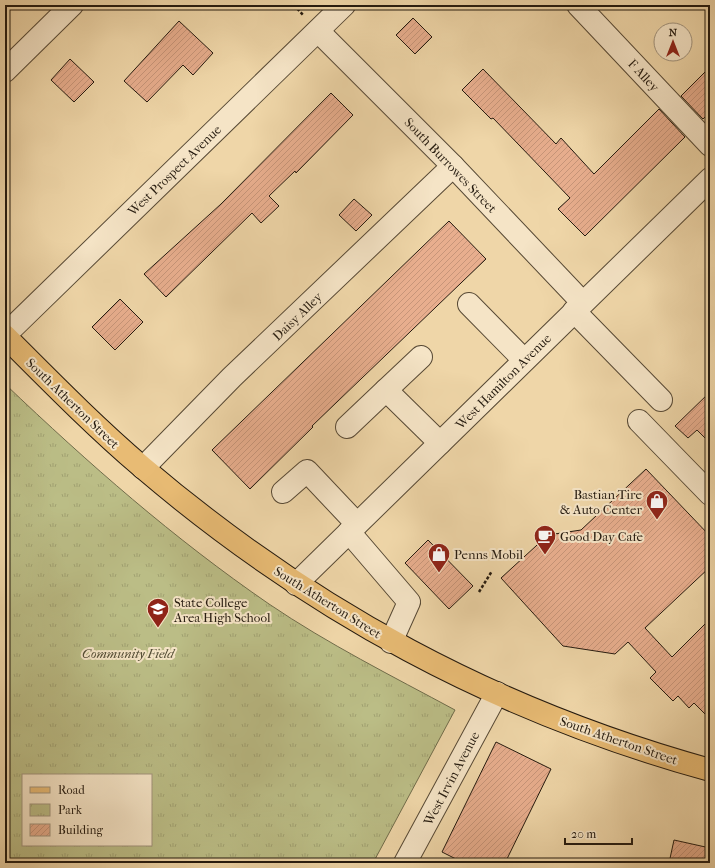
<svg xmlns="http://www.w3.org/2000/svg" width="715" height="868" font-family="'IM FELL French Canon',serif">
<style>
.park{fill:url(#park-tufts);stroke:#706c4a;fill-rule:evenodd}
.building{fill:url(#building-hatch);stroke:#241a0f}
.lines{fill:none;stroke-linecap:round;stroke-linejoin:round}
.minor-casing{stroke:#574935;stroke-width:24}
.major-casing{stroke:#241a0f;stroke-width:24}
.path{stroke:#241a0f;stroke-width:2.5;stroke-dasharray:3 2;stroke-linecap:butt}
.minor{stroke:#f5e4c6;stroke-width:22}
.major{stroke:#e8bb74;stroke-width:22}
.labels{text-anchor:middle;stroke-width:4;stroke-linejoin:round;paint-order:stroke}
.street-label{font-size:13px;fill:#241a0f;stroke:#f5e4c6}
.poi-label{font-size:13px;fill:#241a0f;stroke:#f5e4c6;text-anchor:start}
.park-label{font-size:13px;font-style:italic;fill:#514b33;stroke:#f5e4c6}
</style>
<defs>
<pattern id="park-tufts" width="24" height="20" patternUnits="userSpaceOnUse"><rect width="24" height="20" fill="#bbbd86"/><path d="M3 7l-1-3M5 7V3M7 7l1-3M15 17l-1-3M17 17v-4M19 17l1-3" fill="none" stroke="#a1a272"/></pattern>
<pattern id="building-hatch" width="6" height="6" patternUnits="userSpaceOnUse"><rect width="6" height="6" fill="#e8ae8e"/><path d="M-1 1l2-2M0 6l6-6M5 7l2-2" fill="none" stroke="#c79579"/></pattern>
</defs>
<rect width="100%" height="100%" fill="#efd6a8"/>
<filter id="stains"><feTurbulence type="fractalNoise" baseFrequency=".005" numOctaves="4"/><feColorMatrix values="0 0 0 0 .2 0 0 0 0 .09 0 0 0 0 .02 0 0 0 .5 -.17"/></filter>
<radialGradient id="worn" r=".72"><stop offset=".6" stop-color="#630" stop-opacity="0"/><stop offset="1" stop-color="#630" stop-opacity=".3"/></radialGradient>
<!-- park -->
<path class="park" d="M5,384c84,80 168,154 264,220 59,40 123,72 186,106l-82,153h-368zM23,775h128v70h-128z"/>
<!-- building -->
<g class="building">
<polygon points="413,18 432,37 415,54 396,35"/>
<polygon points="179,21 213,53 193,75 183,65 147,102 124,81"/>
<polygon points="70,59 94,82 74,102 51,80"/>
<polygon points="710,67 710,112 703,119 681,96"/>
<polygon points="483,69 556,144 561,138 594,174 659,109 685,137 585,236 558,209 570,198 493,118 491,119 462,90"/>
<polygon points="331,93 353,115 296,173 295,171 269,196 279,206 261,223 252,213 166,297 144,274 221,204"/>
<polygon points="354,199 372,215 356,231 339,215"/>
<polygon points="449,221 486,259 312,426 313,427 250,489 212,450"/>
<polygon points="120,299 143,322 115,350 92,327"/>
<polygon points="710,392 710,443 697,430 688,438 675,426"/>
<polygon points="646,469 710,536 710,567 645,628 672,657 710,619 710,719 694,703 689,708 678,696 673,701 650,678 656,672 628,642 615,654 563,646 501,578 548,535 581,530"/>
<polygon points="428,540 473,586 449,609 405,563"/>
<polygon points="496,742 551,769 505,863 464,863 442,852"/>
<polygon points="674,840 710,848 710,863 669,863"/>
</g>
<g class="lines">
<!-- minor casing -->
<g class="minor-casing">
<g id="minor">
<polyline points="578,5 710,145"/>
<polyline points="318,31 453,166 582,302"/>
<polyline points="5,71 72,5"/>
<polyline points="469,304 524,360"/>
<polyline points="574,311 661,400"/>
<polyline points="5,335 344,5"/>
<polyline points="421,357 386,390 440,443"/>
<polyline points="639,421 710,494"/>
<polyline points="347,427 386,390"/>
<polyline points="143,468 232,377 453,166"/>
<polyline points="283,492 307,471 357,524"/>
<polyline points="349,532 409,602 391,642"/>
<polyline points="296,584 710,179"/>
<polyline points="405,863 497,693"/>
</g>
</g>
<!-- major casing -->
<g class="major-casing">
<path id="major" d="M5,336c45,45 89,90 137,131 169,144 354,244 568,303"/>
</g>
<!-- path -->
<g class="path">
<polyline points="294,5 303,15"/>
<polyline points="479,592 492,571"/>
</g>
<!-- minor -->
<use href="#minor" class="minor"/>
<!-- major -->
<use href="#major" class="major"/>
</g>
<!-- icons -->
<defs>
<g id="shop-pin" transform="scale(1.15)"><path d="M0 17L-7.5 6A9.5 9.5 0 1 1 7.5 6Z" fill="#8f2418" stroke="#f5e4c6"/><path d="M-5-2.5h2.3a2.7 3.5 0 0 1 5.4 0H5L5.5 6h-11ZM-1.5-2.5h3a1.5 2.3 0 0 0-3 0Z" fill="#fff"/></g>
<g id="cafe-pin" transform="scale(1.15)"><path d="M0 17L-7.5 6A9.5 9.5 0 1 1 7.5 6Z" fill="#8f2418" stroke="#f5e4c6"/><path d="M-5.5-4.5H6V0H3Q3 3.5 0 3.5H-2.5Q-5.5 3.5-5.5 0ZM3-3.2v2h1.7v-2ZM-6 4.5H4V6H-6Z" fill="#fff"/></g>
<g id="school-pin" transform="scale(1.15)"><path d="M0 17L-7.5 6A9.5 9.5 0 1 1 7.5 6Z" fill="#8f2418" stroke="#f5e4c6"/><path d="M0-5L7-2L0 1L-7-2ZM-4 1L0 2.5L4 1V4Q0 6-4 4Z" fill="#fff"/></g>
</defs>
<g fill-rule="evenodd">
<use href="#shop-pin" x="657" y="501"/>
<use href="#cafe-pin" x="545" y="536"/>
<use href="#shop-pin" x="439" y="554"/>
<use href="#school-pin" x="158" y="609"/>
</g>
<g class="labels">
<!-- street labels -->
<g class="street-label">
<text transform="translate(644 75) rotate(47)" y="5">F Alley</text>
<text transform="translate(451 165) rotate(46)" y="5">South Burrowes Street</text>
<text transform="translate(174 170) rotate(-44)" y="5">West Prospect Avenue</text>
<text transform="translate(297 316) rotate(-44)" y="5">Daisy Alley</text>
<text transform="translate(503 381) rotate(-45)" y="5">West Hamilton Avenue</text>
<text transform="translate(73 403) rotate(44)" y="5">South Atherton Street</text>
<text transform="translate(328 602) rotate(32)" y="5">South Atherton Street</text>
<text transform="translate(619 740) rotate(19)" y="5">South Atherton Street</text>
<text transform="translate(451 778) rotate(-62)" y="5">West Irvin Avenue</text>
</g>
<!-- poi labels -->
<g class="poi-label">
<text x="642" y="499" text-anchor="end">Bastian Tire<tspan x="642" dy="15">&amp; Auto Center</tspan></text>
<text x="560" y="541">Good Day Cafe</text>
<text x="454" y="559">Penns Mobil</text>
<text x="174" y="607">State College<tspan x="174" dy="15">Area High School</tspan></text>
</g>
<!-- park labels -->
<g class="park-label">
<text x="128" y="658">Community Field</text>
</g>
</g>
<!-- margin -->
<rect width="715" height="868" fill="none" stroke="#efd6a8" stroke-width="20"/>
<rect x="6" y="6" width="703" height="856" fill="none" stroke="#241a0f" stroke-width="2"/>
<rect x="10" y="10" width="695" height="848" fill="none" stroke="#241a0f"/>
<!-- legend -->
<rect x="22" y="774" width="130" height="72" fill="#f5e4c6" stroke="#a1937d"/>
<rect x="30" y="787" width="20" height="6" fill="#e8bb74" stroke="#a1937d"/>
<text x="58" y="794" font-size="12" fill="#241a0f">Road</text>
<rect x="30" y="804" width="20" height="12" fill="url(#park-tufts)" stroke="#a1937d"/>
<text x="58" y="814" font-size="12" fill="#241a0f">Park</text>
<rect x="30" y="824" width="20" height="12" fill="url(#building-hatch)" stroke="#a1937d"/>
<text x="58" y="834" font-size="12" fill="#241a0f">Building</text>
<!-- north arrow -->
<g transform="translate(673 42)"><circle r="19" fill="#f5e4c6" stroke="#a1937d"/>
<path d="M0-3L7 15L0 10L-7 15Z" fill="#8f2418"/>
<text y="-6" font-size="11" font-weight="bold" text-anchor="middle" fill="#241a0f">N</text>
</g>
<!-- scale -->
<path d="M565 838v6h67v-6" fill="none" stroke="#241a0f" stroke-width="2"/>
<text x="571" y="838" font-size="12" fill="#241a0f" stroke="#f5e4c6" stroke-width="3" paint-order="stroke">20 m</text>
<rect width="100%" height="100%" filter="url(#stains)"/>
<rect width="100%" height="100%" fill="url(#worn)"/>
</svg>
